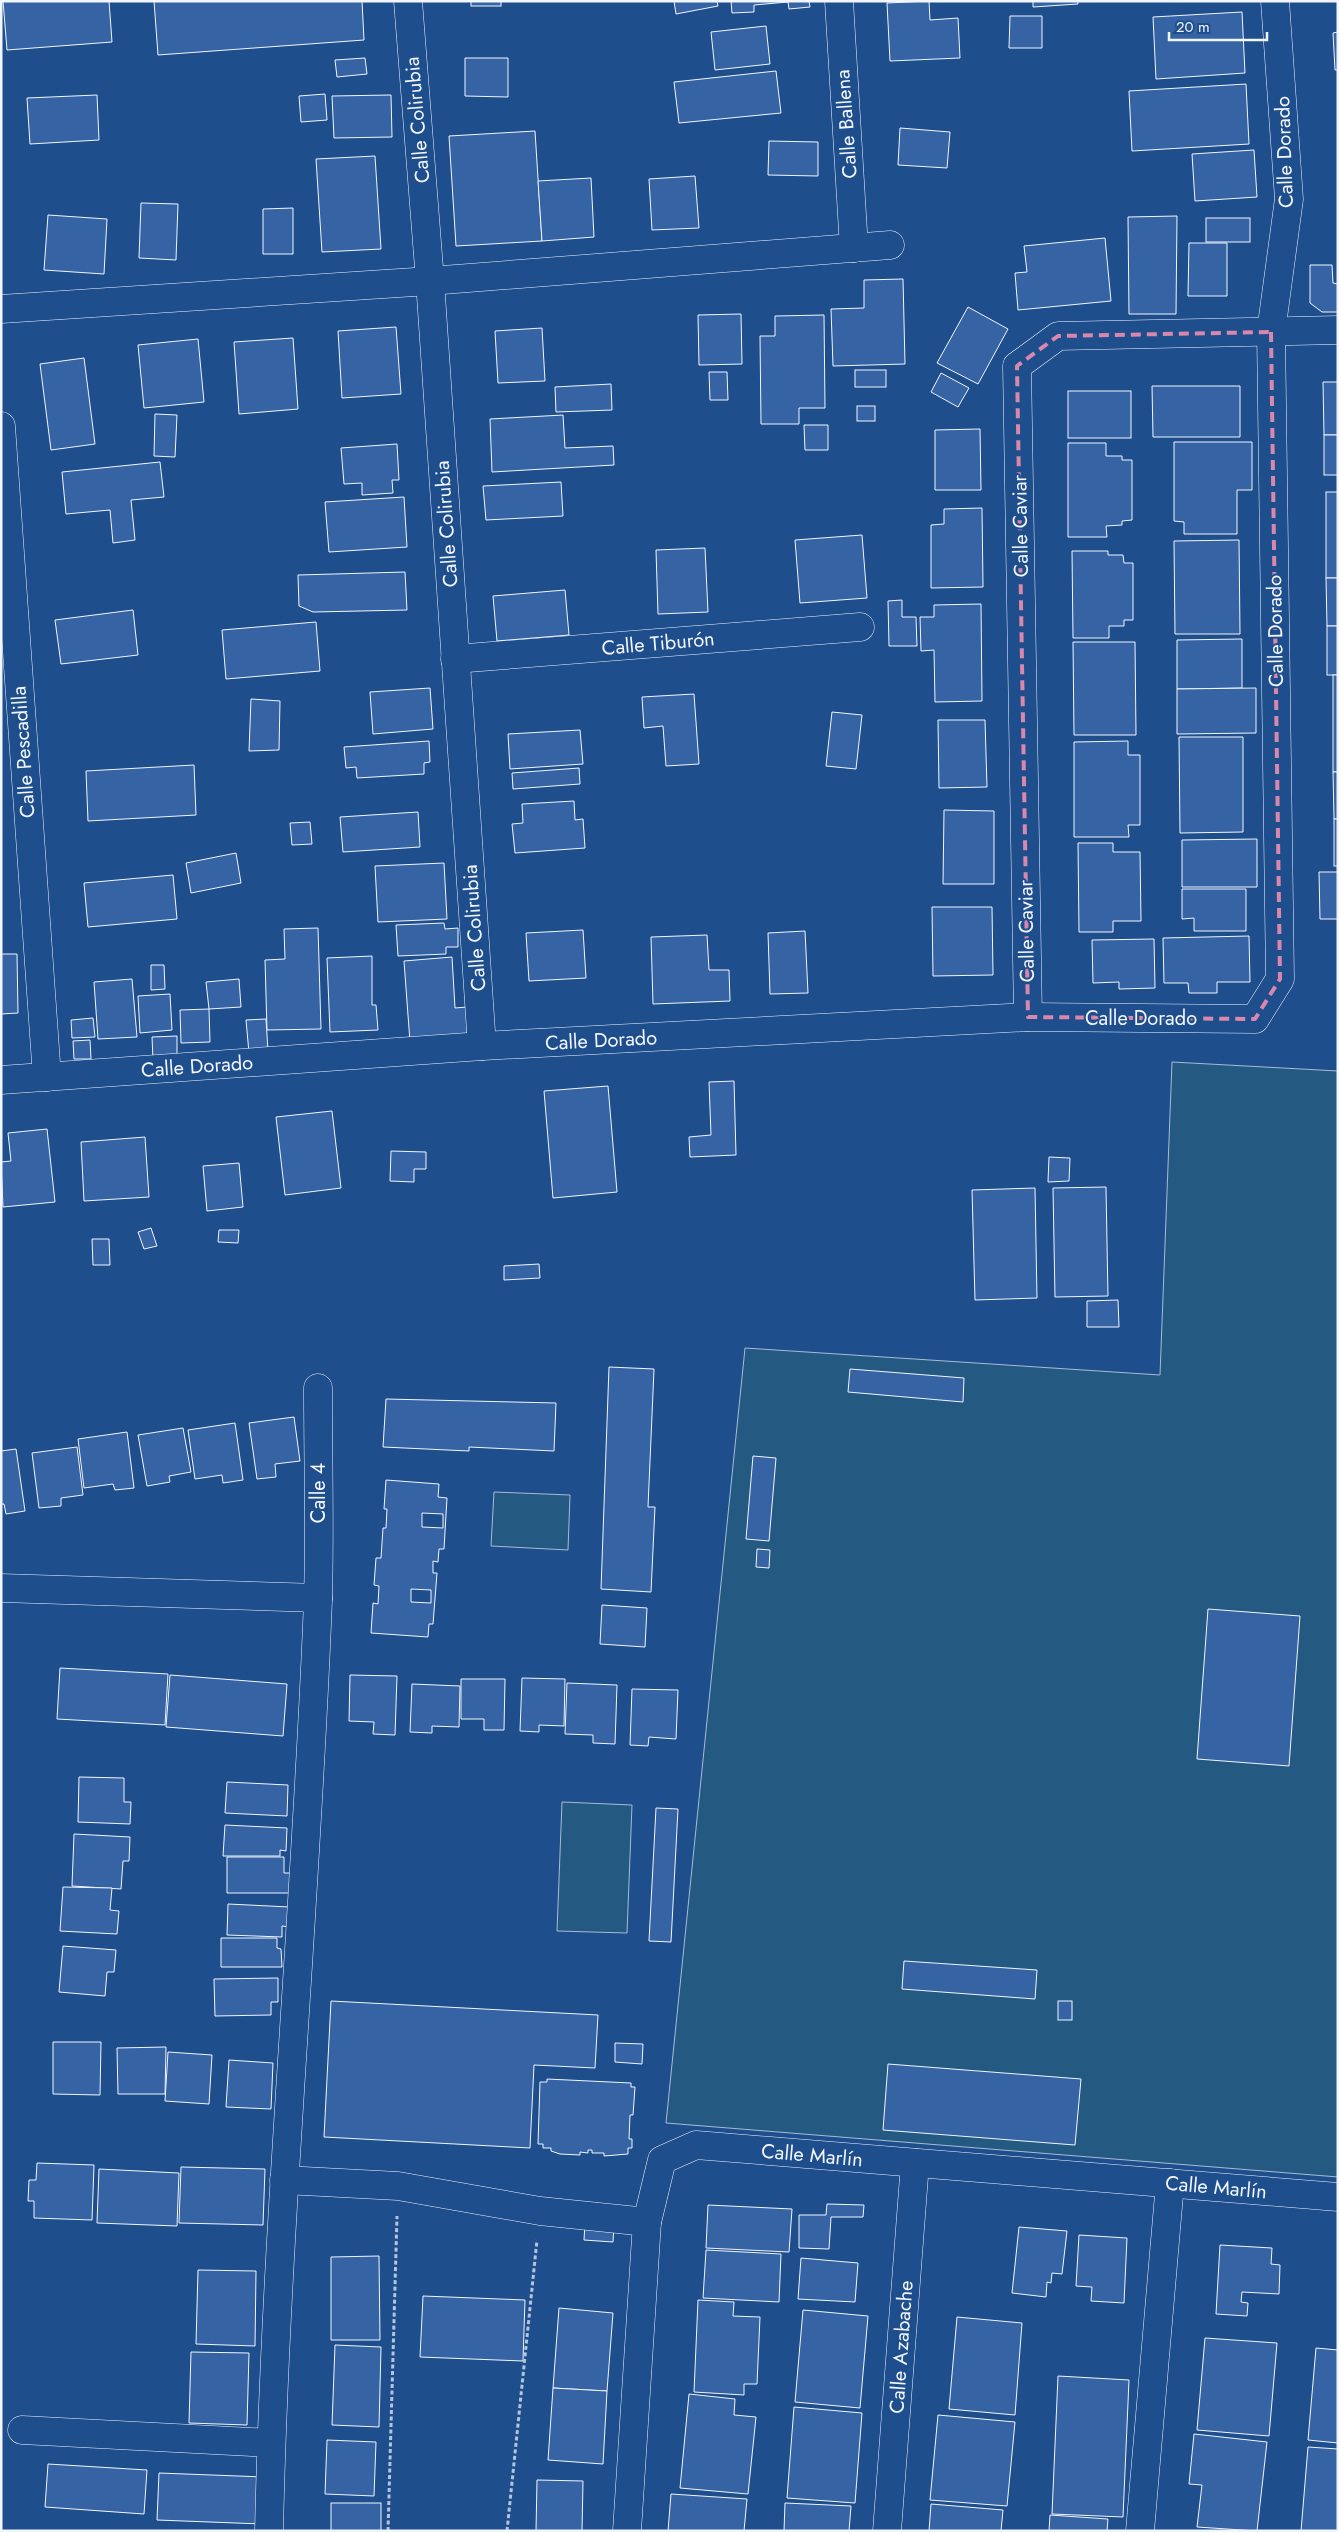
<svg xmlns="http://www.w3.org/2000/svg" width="1339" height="2532" font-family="Jost,sans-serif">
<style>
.green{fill:#245a82;stroke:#a8bbd7}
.building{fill:#3563a3;stroke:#f2f6ff;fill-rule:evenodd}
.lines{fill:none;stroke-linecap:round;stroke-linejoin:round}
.minor-casing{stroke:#f2f6ff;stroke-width:29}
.path{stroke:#b3c4dc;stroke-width:3;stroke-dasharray:4 2.5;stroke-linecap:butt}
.minor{stroke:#1f4e8c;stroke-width:28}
.marked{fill:none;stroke:#da87ad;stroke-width:4;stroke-dasharray:10 6;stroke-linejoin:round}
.labels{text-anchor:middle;stroke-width:4;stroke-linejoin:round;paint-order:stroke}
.street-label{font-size:20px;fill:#f2f6ff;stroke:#1f4e8c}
</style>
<rect width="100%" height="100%" fill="#1f4e8c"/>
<!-- green -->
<g class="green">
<polygon points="1172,1062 1338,1071 1338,2177 666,2123 745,1348 1160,1375"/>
<polygon points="494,1492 570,1495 568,1550 491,1546"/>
<polygon points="562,1802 632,1805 627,1933 557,1931"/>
</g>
<!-- building -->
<g class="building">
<polygon points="3,1 109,1 112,42 7,50"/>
<polygon points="154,1 362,1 364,40 158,55"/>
<rect x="471" y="1" width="30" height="5"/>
<polygon points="674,1 717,1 718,6 676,14"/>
<polygon points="731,1 809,1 810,7 789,9 788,2 754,5 754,12 732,13"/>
<polygon points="929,1 930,20 958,18 960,58 890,61 887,3"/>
<polygon points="1033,1 1078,1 1078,4 1033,7"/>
<polygon points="1242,12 1245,73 1156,79 1153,17"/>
<polygon points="1010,16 1042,16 1042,48 1009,48"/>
<polygon points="766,26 770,64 715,70 711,32"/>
<polygon points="1338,32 1338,70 1335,70 1333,33"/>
<polygon points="365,58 367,74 337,77 335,60"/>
<polygon points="465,58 508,58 508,97 465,96"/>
<polygon points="776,71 781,113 679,123 674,82"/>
<polygon points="1246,84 1249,144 1132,151 1129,91"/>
<polygon points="325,94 327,120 301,122 299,96"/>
<polygon points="97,95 99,140 30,144 27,98"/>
<polygon points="391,95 392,137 334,138 332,96"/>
<polygon points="900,128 950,132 947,168 898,165"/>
<polygon points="535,131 542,241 456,246 449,136"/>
<polygon points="769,141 818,142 818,176 768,175"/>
<polygon points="1254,150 1257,197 1195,201 1192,154"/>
<polygon points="375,156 381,249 322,252 316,159"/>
<polygon points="695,176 699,228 652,230 649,179"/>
<polygon points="591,178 594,237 542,241 538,181"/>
<polygon points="141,203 178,204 176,260 139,258"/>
<polygon points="293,208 293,254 263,254 263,209"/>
<polygon points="48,215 107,219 104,274 44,270"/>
<polygon points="1177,216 1176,314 1129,314 1128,217"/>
<rect x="1206" y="218" width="44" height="24"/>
<polygon points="1105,238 1111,301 1018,310 1015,273 1027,272 1024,246"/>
<polygon points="1189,243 1227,243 1227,296 1188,296"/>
<polygon points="1310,265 1332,265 1333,283 1338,284 1338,312 1322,312 1310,303"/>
<polygon points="903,279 905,364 833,366 831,309 864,308 864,280"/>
<polygon points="968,307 1008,329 978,384 937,363"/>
<polygon points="741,314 742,364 699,365 698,315"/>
<polygon points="824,315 825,408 799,408 799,424 761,424 760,336 775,336 775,316"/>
<polygon points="396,327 401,394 342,398 338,331"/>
<polygon points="542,328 545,381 498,383 495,331"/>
<polygon points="293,338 298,409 239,414 234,342"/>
<polygon points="198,339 204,402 144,408 138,345"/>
<polygon points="84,358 95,444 51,450 40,364"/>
<rect x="855" y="370" width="31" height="17"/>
<polygon points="709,372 727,372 728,400 710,400"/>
<polygon points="941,373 969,388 958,407 931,392"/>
<polygon points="1323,382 1338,382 1338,435 1324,435"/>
<polygon points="611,384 612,410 556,412 555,387"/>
<polygon points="1152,386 1240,386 1240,437 1153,437"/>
<rect x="1068" y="391" width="63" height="47"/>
<rect x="857" y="406" width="18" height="15"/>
<polygon points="155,414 177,415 175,457 154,456"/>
<polygon points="563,415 565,448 613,446 614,465 492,472 490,419"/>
<polygon points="804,425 828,425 828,450 805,450"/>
<polygon points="980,429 981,490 935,490 935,430"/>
<rect x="1324" y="435" width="14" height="40"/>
<polygon points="1174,442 1252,442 1252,490 1237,490 1237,534 1184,534 1184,522 1174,521"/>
<polygon points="1068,443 1106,443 1106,456 1122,456 1122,460 1132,460 1132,520 1122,521 1122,525 1106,526 1107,537 1068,537"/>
<polygon points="397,444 399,480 392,480 393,493 362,495 362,483 344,484 341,448"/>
<polygon points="160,462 164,497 131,500 135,540 113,543 110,510 66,514 62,472"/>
<polygon points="561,482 563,516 486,520 483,486"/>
<rect x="1326" y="492" width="12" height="86"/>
<polygon points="404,497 407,547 329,552 325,502"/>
<polygon points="982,508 983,587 931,588 931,525 944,524 944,509"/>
<polygon points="862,535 867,598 800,603 795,540"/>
<polygon points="1239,540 1240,634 1175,634 1174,541"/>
<polygon points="705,548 708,612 658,614 656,550"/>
<polygon points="1072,551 1108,551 1108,555 1123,555 1124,563 1133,563 1133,620 1124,620 1124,626 1109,626 1109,638 1073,638"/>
<polygon points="405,572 407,610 313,612 299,606 298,575"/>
<polygon points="1326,578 1338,578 1338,626 1327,626"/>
<polygon points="565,590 569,635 497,641 493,596"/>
<polygon points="902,600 902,617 916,617 917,646 889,646 888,601"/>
<polygon points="981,604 982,701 935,702 934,650 921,651 920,617 934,617 934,605"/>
<polygon points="133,610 138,655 61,664 55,620"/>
<polygon points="316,622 320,671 226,679 222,630"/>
<rect x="1327" y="626" width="11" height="49"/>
<polygon points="1242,639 1242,688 1177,689 1177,640"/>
<polygon points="1073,642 1135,642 1136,735 1074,735"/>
<rect x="1333" y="675" width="5" height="97"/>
<polygon points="430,688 433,729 373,734 370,692"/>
<polygon points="1256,688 1256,733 1177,734 1177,689"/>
<polygon points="694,694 699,764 666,766 663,726 644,728 642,697"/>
<polygon points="251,699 280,701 279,750 249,751"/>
<polygon points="832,712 862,715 856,769 826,766"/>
<polygon points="938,720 985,720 987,787 939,788"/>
<polygon points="580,730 583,764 510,769 508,734"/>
<polygon points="1179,737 1243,737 1243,832 1180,833"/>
<polygon points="429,741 430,762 424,763 424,774 357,778 356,767 346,768 344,747"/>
<polygon points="1128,741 1128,755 1140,755 1140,825 1128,825 1129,837 1074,837 1074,742"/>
<polygon points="194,765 196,815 88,821 86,771"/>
<polygon points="579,768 580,784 513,789 512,773"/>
<polygon points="1333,772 1338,772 1338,819 1334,819"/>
<polygon points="574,801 575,820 583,819 585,848 515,853 512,824 523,823 522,804"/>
<polygon points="944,810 994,811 994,884 943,884"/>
<polygon points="418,812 420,847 343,852 340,817"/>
<rect x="1334" y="819" width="4" height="47"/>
<polygon points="310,822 312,844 292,845 290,823"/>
<polygon points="1257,839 1257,887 1182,887 1182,840"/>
<polygon points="1078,843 1113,843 1113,852 1140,852 1141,921 1113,921 1113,932 1079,932"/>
<polygon points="236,853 241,883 191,893 186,863"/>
<polygon points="444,863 447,919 378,922 375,866"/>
<polygon points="1319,872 1338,872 1338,919 1320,919"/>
<polygon points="173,875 177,919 88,927 84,883"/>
<polygon points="1182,889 1246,889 1246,931 1194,931 1194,918 1182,919"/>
<polygon points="932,907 992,907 993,975 933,976"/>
<polygon points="444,923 445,929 458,928 458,947 446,947 446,954 398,956 396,925"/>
<polygon points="318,928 321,1029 267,1030 265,960 285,959 284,929"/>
<polygon points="583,930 586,978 529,981 526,933"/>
<polygon points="805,931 808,993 770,994 768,933"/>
<polygon points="707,935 709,970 729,970 730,1001 653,1004 651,937"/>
<polygon points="1249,936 1250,982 1217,982 1217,993 1189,993 1188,983 1164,983 1163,938"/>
<polygon points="1154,939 1155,988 1119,989 1119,982 1093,983 1092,940"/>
<polygon points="1,954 17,954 18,1013 1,1014"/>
<polygon points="372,956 372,1005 376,1005 378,1030 330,1032 327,958"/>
<polygon points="452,957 455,1008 467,1007 469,1038 410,1042 404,961"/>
<polygon points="151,965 164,965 165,989 151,990"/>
<polygon points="132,979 137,1037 98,1039 94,982"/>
<polygon points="239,979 241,1007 209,1009 206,982"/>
<polygon points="170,994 172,1030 140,1033 138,996"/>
<polygon points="209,1009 210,1042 181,1043 180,1010"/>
<polygon points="93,1018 95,1037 72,1038 71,1020"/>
<polygon points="266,1019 268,1051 249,1053 246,1020"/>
<polygon points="177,1036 177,1060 153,1060 152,1037"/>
<polygon points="90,1040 91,1059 74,1059 73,1041"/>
<polygon points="734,1081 736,1155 690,1157 689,1137 711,1135 709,1082"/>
<polygon points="608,1086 617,1192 553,1198 544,1091"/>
<polygon points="332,1111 341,1188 285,1195 276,1117"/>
<polygon points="47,1129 55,1202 3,1207 1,1162 11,1161 8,1133"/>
<polygon points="145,1137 149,1197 84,1201 81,1142"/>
<polygon points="391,1151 426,1152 426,1169 414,1169 414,1182 390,1181"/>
<polygon points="1049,1157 1070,1158 1069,1181 1048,1182"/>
<polygon points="239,1163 243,1207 207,1211 203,1166"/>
<polygon points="1106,1187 1108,1296 1055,1297 1053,1188"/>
<polygon points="1035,1188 1037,1298 975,1300 972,1190"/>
<polygon points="151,1228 157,1246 144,1249 138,1232"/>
<polygon points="219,1230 239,1230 238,1243 218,1242"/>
<polygon points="92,1239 109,1239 110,1265 93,1265"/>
<polygon points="539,1264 540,1278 504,1280 504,1266"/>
<polygon points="1118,1300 1119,1327 1087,1327 1087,1301"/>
<polygon points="609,1367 654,1369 648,1507 655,1507 651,1592 601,1589"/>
<polygon points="850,1369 964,1378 963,1402 848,1392"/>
<polygon points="386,1399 556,1403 554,1451 469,1447 469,1451 383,1447"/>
<polygon points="294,1417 300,1461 275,1464 276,1477 257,1479 249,1423"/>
<polygon points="235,1423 243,1480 223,1483 222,1475 195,1479 188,1430"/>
<polygon points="183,1428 191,1472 169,1476 170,1482 147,1486 138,1435"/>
<polygon points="127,1432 134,1488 115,1490 113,1484 84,1488 78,1439"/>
<polygon points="77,1447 83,1495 61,1498 61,1506 39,1508 32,1453"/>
<polygon points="16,1449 25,1511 6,1514 4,1504 1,1504 1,1451"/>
<polygon points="753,1456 776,1458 769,1541 746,1539"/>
<path d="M386,1480l53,4 -1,13 9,1 -3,51h-5l-1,13 -5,-1v12h4l-4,51h-4l-1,13 -57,-4 2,-30 5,1 1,-18 -5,-1 2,-27h5l2,-30h3l1,-19h-3zM422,1513l21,1v14l-21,-1zM411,1589l20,1v13l-20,-1z"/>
<polygon points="757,1549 770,1550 769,1568 756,1567"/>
<polygon points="602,1605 647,1608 645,1647 600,1644"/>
<polygon points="1208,1609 1300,1616 1289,1766 1197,1759"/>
<polygon points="60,1668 168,1674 165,1725 57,1719"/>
<polygon points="170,1675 287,1684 283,1736 166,1727"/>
<polygon points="350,1675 397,1676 395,1735 373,1734 374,1722 349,1721"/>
<polygon points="522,1678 565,1679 564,1726 539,1725 539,1732 520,1731"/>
<polygon points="461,1679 505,1679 504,1730 484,1730 484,1719 461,1719"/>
<polygon points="567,1683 617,1685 615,1744 593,1743 593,1735 565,1734"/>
<polygon points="412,1684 460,1686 459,1727 432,1726 432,1733 410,1732"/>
<polygon points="632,1689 678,1690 676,1739 649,1737 648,1746 630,1745"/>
<polygon points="79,1777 124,1778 124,1802 131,1802 130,1824 78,1822"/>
<polygon points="227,1782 288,1785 287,1816 225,1813"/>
<polygon points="656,1808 678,1809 671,1942 649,1941"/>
<polygon points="225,1825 287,1828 286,1851 280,1850 280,1856 223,1856"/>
<polygon points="74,1834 130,1837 129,1861 123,1861 121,1889 72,1886"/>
<polygon points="227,1857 284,1857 284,1873 292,1873 292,1893 227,1893"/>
<polygon points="63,1887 112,1888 110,1910 119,1911 117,1934 60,1931"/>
<polygon points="228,1904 290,1907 290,1927 282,1926 282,1937 227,1935"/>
<polygon points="221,1938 277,1938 277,1948 281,1949 282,1967 221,1967"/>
<polygon points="63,1946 116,1950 114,1972 107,1972 105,1996 59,1992"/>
<polygon points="904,1961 1037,1970 1035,1999 902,1989"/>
<polygon points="278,1978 278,2002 271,2002 271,2015 215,2016 214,1979"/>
<polygon points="331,2001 598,2015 595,2068 534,2065 530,2148 324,2137"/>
<rect x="1058" y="2001" width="14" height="19"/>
<polygon points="53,2042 101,2042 100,2095 53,2094"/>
<polygon points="615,2043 643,2044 642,2064 615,2062"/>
<polygon points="166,2047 165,2094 118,2094 117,2048"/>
<polygon points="168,2052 212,2055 209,2104 165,2101"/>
<polygon points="229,2060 273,2063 271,2109 226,2107"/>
<polygon points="888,2064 1081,2079 1075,2145 883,2130"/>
<polygon points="547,2079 631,2083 631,2087 635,2087 633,2115 630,2115 629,2139 632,2139 632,2148 628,2148 628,2154 604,2156 604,2153 592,2153 592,2150 588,2150 588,2153 580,2152 580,2155 560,2154 551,2151 551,2148 543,2148 543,2144 538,2144 540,2082 547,2082"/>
<polygon points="37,2163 94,2165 92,2220 34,2218 34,2201 28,2201 29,2180 36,2180"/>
<polygon points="181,2167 265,2169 263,2225 179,2223"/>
<polygon points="99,2169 179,2173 177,2226 97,2223"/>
<polygon points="827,2204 864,2205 863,2217 831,2217 829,2249 799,2248 799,2215 826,2215"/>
<polygon points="708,2205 792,2209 789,2252 706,2248"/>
<polygon points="585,2223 614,2225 613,2242 584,2240"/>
<polygon points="1019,2227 1067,2231 1062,2274 1052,2273 1051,2283 1047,2282 1046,2297 1012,2293"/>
<polygon points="1079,2235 1127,2238 1124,2303 1091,2301 1092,2287 1076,2286"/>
<polygon points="1220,2245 1272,2248 1271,2264 1280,2265 1279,2294 1242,2292 1241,2302 1248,2303 1247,2316 1216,2314"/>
<polygon points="706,2250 781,2254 779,2302 703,2298"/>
<polygon points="379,2256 380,2340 331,2340 331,2257"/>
<polygon points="801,2258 858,2263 855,2302 798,2299"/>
<polygon points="198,2270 256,2271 255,2346 196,2344"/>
<polygon points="423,2296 525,2300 523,2361 420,2357"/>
<polygon points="698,2300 734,2302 733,2316 760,2317 757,2384 744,2384 744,2395 694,2392"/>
<polygon points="559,2308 613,2313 607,2391 553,2388"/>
<polygon points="803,2310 868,2316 860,2408 795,2402"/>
<polygon points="957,2317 1022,2323 1015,2415 949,2409"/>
<polygon points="1205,2338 1277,2343 1269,2436 1197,2430"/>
<polygon points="335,2345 381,2347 379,2427 332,2425"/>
<polygon points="1316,2348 1338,2350 1338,2443 1308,2440"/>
<polygon points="191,2352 249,2353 247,2425 189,2423"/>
<polygon points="1058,2376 1129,2380 1123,2517 1052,2514"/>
<polygon points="553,2388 607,2391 603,2464 548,2460"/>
<polygon points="689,2394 735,2399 734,2415 756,2417 748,2494 680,2488"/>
<polygon points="794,2407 862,2413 855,2503 787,2498"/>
<polygon points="938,2415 1015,2422 1007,2506 930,2500"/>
<polygon points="1194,2434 1267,2442 1257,2531 1197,2527 1202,2485 1189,2484"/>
<polygon points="327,2440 376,2442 374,2496 325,2494"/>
<polygon points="1308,2447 1338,2449 1338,2531 1301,2531"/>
<polygon points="48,2464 147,2470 144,2514 45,2507"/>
<polygon points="159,2473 264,2477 262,2524 157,2520"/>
<polygon points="537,2480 583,2481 582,2531 536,2531"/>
<polygon points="671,2494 747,2499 744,2531 668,2531"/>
<rect x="331" y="2503" width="50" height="28"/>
<polygon points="785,2503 851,2506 849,2531 784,2531"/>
<polygon points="931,2504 1003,2510 1001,2531 929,2531"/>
<polygon points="1050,2515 1108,2519 1107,2531 1049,2531"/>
</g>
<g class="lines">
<!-- minor casing -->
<g class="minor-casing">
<g id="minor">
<polyline points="408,1 430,281 482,1046"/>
<polyline points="839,1 854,248"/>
<polyline points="1,309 430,281 890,245"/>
<polyline points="1,426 47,1077"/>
<polyline points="455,659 860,627"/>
<polyline points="1028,1017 1017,366 1058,336 1338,330"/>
<polyline points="1,1080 482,1046 1028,1017 1255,1019 1280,979 1271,332 1289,199 1275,1"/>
<polyline points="1,1588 318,1598"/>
<polyline points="284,2180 398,2186 540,2211 647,2222"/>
<polyline points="22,2430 271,2443"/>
<path d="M269,2531c7,-311 37,-620 49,-931 2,-70 0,-142 0,-212"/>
<polyline points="627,2531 647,2222 662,2160 696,2145 1338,2197"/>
<polyline points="887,2531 915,2163"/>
<polyline points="1140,2531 1170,2183"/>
</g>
</g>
<!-- path -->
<g class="path">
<polyline points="388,2531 397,2216"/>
<polyline points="507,2531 537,2240"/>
</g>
<!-- minor -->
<use href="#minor" class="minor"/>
</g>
<!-- marked area -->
<path class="marked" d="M1271,332l9,647 -25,40 -227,-2 -11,-651 41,-30z"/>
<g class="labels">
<!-- street labels -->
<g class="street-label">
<text transform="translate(417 120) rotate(-95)" y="7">Calle Colirubia</text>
<text transform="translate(846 124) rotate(-94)" y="7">Calle Ballena</text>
<text transform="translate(1284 152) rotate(-92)" y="7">Calle Dorado</text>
<text transform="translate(446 524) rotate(-94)" y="7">Calle Colirubia</text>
<text transform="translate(1020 526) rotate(-91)" y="7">Calle Caviar</text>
<text transform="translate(1275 631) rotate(-91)" y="7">Calle Dorado</text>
<text transform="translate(658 643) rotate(-5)" y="7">Calle Tiburón</text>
<text transform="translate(23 752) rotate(-94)" y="7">Calle Pescadilla</text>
<text transform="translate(474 928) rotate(-94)" y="7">Calle Colirubia</text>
<text transform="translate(1026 931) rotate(-91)" y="7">Calle Caviar</text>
<text x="1141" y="1025">Calle Dorado</text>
<text transform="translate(601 1040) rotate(-3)" y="7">Calle Dorado</text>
<text transform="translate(197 1066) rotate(-4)" y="7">Calle Dorado</text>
<text transform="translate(318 1493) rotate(-90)" y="7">Calle 4</text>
<text transform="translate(812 2155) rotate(5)" y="7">Calle Marlín</text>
<text transform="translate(1216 2187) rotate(5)" y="7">Calle Marlín</text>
<text transform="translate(901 2347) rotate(-86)" y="7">Calle Azabache</text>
</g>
</g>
<!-- border -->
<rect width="1339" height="2532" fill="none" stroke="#f2f6ff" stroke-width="5"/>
<!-- scale -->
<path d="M1169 32v8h98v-8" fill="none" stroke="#f2f6ff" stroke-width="2.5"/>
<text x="1176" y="32" font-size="15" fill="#f2f6ff" stroke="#1f4e8c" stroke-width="4" paint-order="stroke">20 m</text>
</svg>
